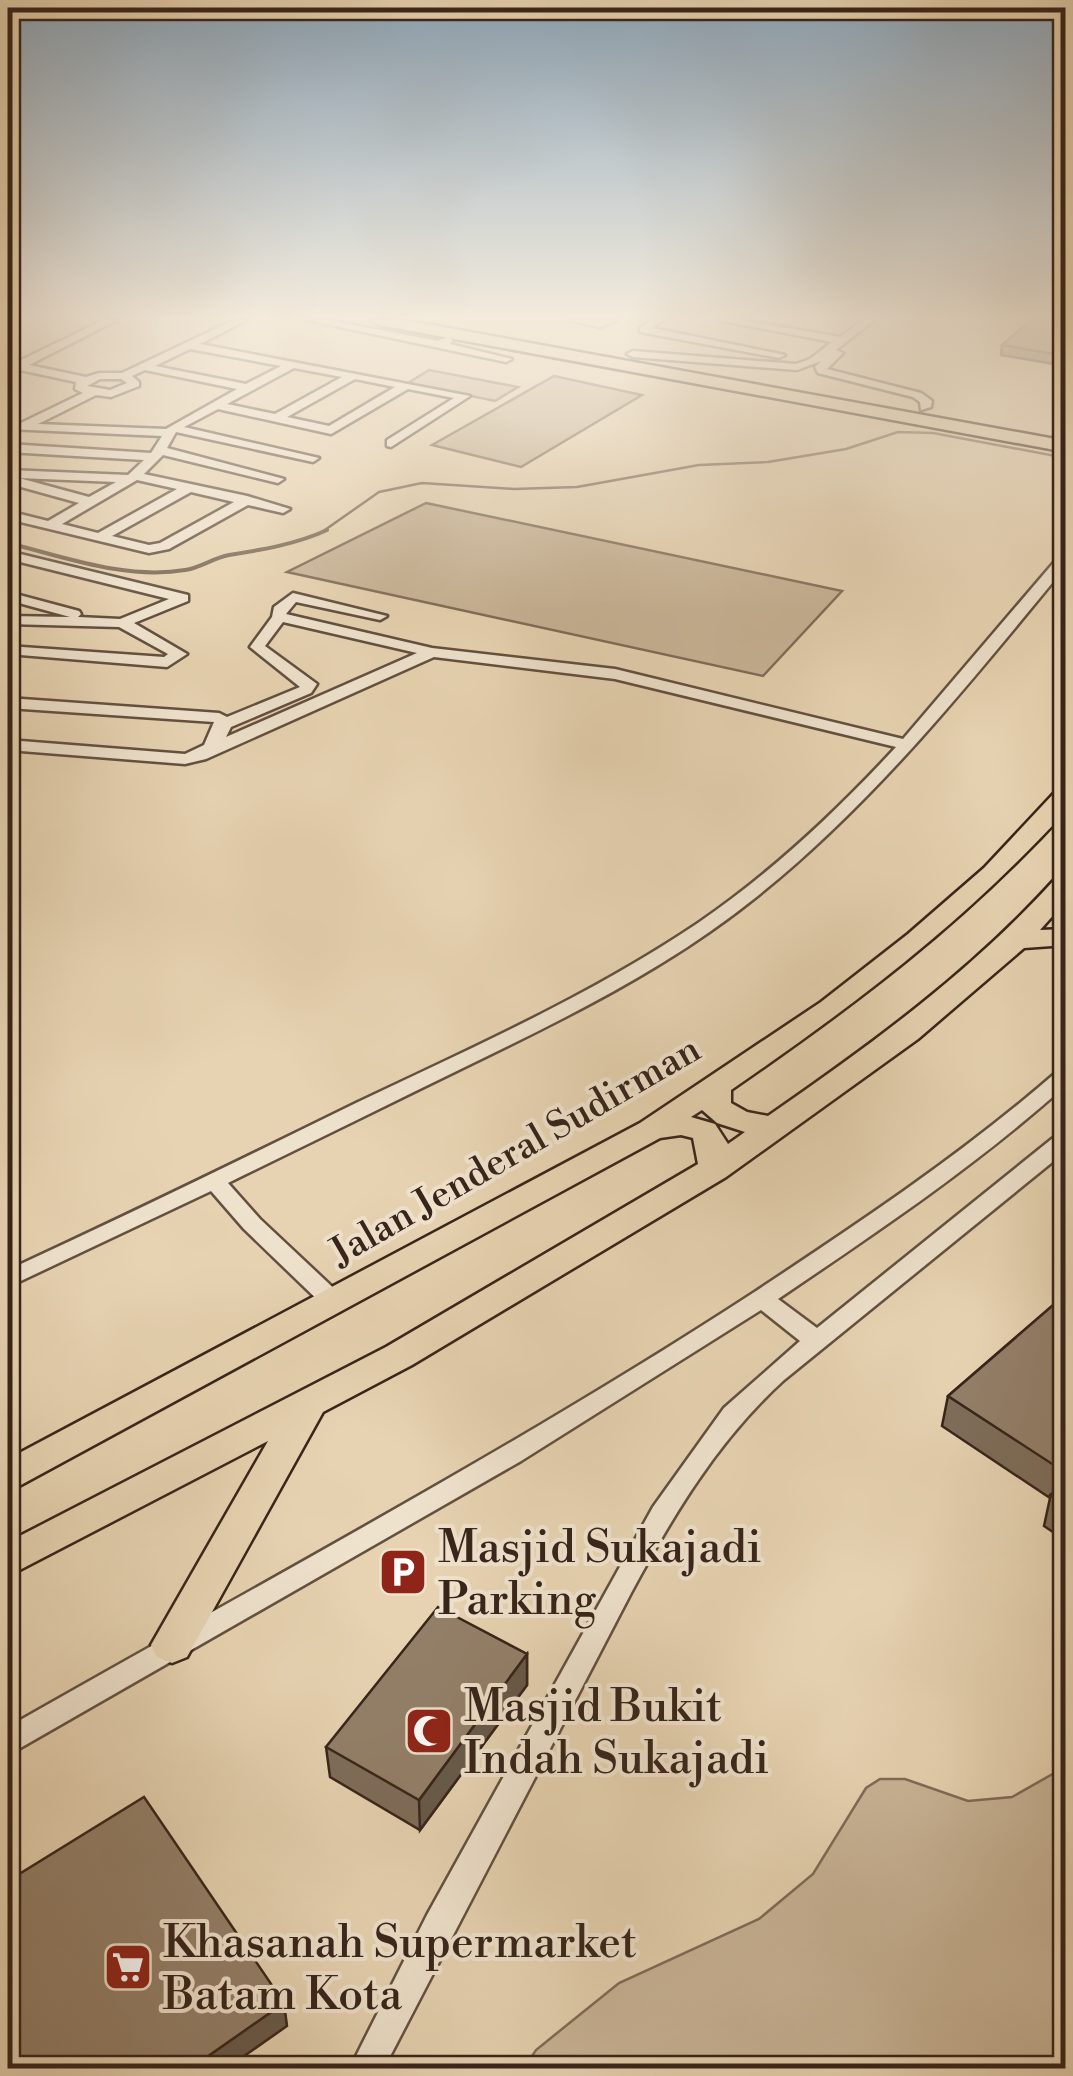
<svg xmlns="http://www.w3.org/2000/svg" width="1073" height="2076" font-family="'Libre Bodoni',serif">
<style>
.green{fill:#c9b598;stroke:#806c59;stroke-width:2.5}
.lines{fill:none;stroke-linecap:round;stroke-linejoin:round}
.stream-far1{stroke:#7d6a56;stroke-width:2.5}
.stream{stroke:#7d6a56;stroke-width:4}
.minor-casing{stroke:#635040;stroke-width:5}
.highway-casing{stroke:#37241a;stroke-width:5}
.minor{fill:#efe2cd;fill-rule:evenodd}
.highway{fill:#e7d3b2;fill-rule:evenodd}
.wall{fill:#7e6d5a;stroke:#37241a;stroke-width:2.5}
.shaded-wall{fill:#67594a;stroke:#37241a;stroke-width:2.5}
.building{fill:#937f69;stroke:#37241a;stroke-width:2.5}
.labels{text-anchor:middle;stroke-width:8;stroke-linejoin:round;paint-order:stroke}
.street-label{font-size:38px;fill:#37241a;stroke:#efe2cd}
.near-poi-label{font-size:45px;fill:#37241a;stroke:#efe2cd;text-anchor:start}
</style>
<rect width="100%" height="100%" fill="#e7d3b2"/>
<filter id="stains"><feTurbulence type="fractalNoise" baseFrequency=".002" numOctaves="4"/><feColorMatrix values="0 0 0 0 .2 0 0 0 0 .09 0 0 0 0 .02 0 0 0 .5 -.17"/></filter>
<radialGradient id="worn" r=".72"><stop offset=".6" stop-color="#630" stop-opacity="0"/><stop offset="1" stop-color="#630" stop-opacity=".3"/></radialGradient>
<!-- green -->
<g class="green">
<polygon points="429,370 518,387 495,401 408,383"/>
<polygon points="554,376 642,395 521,467 432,445"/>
<polygon points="426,503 842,591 763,676 287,572"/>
<polygon points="1065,1767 1065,2068 524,2068 536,2050 619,1983 759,1919 813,1874 866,1788 880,1779 905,1779 968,1801 1012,1797"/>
</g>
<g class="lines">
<!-- stream-far1 -->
<polyline class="stream-far1" points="322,532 379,492 422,483 514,489 577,487 699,465 768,462 846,449 898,432 933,433 1066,458"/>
<!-- stream -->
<path class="stream" d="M8,543c57,14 118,37 177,27 15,-2 28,-12 44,-15 32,-5 68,-11 98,-25"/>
<!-- minor casing -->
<g class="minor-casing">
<g id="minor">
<path d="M104,320h13l-88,45 57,12 13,-4h23l112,-53h13l-47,24 270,52 -79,51 -4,-1v-6l67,-42 -46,-9 -77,45 -113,-25 -34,18 135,31 -6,4 -137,-30 -9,16 117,31 -6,4 -115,-28 -19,19 103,22 43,13 -7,4 -35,-8 -79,44 -20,4 -141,-34v-8l40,10 31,-18 -65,-18 -1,-3 6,-4h-11v-8l120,5 16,-15 -136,-8v-8l143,9 11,-17 -154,-7v-6h13l62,-30 -8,-4 1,-7 -56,-12 -12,4 2,-11 7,-1zM190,349l91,17 -35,18 -91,-18zM294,368l48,9 -67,37 -48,-10zM145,370l92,19 -71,40 -128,-5 58,-29 15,2 28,-11v-4l-7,-6zM100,379h21l6,4 -17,7 -23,-4zM355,379l40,8 -66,39 -42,-9zM19,478l97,4 -27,15zM137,480l40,9 -79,44 -36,-9zM191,492l43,10 -74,41 -11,2 -37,-9z"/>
<polygon points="307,320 327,320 438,341 448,337 453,340 450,344 512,359 506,362"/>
<polygon points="568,320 617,320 601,327"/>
<polygon points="651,320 663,320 653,328 785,355 779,358 640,332 640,328"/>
<polygon points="718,320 740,320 840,337 863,320 874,320 836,350 843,353 827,369 921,393 932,401 931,407 921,410 920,402 913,397 818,373 815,367 821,361 797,370 633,357 627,354 633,351 796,364 810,359 832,342"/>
<polygon points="8,551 188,595 188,601 134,623 187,654 167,667 8,654 8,646 164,657 168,654 119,627 8,624 8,616 70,617 8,600 8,592 79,611 81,614 78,617 120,619 169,599 8,559"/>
<path d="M1066,553v13c-97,118 -192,237 -311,332 -87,70 -189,120 -288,168 -80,39 -159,78 -239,117l32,36 82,77 4,6 -4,6h-16l-82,-79 -33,-38 -203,96v-17c117,-54 232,-110 348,-167 116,-55 235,-108 342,-180 73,-50 138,-111 198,-176l-281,-68 -181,-22 -228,102 -21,5 -177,-14v-10l177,14 19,-9 10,-23 -206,-14v-10l211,15 8,4 73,-30 -50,-40 22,-30 2,-10 19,-14 94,23 -7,4 -84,-18 -10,12 146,34 183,21 288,70 158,-185zM283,622l134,31 -191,84 5,-10 80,-34 6,-9 -52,-38z"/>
<path d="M1066,1068v17c-89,80 -189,147 -288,214l39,29 241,-194 8,-2v19l-282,229c-66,60 -111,135 -153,213l-247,475h-34l77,-153 226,-408 71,-99 76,-67 -39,-31 -240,151 -513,294v-28c249,-142 504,-277 745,-434 106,-70 211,-140 306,-223z"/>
</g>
</g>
<!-- highway casing -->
<g class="highway-casing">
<g id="highway">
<polygon points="371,320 404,320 1066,441 1066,452 379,325"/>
<path d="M1066,788v23c-105,114 -209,192 -335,279v13l16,9 21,4c104,-72 203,-144 288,-238l10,-2v25l-26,29 26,-1v16l-42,3 -106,91 -192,138 -314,188 -89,47 -136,245 -15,6 -15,-6 -6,-12 117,-204 -260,135v-34l378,-195 312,-183 -5,-26 -12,-3 -21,3 -652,354v-33l632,-336 181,-121 87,-68 76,-66 73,-78zM702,1110l15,13 28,9 -17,12 -13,-20 -24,-7z"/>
</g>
</g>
<!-- minor -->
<use href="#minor" class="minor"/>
<!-- highway -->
<use href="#highway" class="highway"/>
</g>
<!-- wall -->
<g class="wall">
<polygon points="1066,320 1066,366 1001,355 1002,345"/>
<polygon points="1066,1294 1066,1541 1044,1526 1050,1498 942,1426 948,1396"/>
<polygon points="527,1654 527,1685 420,1830 330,1777 326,1747"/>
</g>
<!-- shaded-wall -->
<g class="shaded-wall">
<polygon points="527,1654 527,1685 420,1830 419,1800"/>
<polygon points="284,2003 287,2026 227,2068 191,2068"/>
</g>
<!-- building -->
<g class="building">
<polygon points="1031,320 1066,320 1066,356 1002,345"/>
<polygon points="1066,1294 1066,1473 948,1396"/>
<polygon points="1066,1481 1066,1505 1050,1495"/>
<polygon points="438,1607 527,1654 419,1800 326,1747"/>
<polygon points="144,1797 284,2003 191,2068 8,2068 8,1881"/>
</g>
<!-- sky -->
<linearGradient id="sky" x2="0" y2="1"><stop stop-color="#8fa9be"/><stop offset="0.52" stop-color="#f4ebdc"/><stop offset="1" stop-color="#f4ebdc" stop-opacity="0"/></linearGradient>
<rect width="1073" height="610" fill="url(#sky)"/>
<!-- icons -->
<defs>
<g id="parking-square" transform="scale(2.5)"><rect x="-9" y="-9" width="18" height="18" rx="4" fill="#8f2418" stroke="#efe2cd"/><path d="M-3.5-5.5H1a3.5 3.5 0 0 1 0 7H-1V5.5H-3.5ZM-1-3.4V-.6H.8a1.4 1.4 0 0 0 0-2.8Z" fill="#fff"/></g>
<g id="mosque-square" transform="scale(2.5)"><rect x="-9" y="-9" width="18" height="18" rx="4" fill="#8f2418" stroke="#efe2cd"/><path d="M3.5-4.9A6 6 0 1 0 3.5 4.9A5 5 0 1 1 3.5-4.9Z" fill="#fff"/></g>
<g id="supermarket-square" transform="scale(2.5)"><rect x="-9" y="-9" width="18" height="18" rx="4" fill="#8f2418" stroke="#efe2cd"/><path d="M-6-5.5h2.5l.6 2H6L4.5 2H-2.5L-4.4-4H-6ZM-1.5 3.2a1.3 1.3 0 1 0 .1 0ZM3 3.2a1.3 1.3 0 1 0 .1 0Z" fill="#fff"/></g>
</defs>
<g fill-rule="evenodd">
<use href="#parking-square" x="403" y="1572"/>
<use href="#mosque-square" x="429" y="1731"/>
<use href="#supermarket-square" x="128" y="1967"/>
</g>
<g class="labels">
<!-- street labels -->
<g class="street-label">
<text transform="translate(515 1150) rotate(-30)" y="13">Jalan Jenderal Sudirman</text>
</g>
<!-- near-poi labels -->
<g class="near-poi-label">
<text x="438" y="1562">Masjid Sukajadi<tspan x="438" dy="52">Parking</tspan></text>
<text x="464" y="1721">Masjid Bukit<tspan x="464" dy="52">Indah Sukajadi</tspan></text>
<text x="163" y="1957">Khasanah Supermarket<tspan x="163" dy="52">Batam Kota</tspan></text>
</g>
</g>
<!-- margin -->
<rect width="1073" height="2076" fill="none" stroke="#e7d3b2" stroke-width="40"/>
<rect x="10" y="10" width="1053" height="2056" fill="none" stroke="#37241a" stroke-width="5"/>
<rect x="20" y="20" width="1033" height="2036" fill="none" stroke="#37241a" stroke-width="2.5"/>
<rect width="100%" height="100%" filter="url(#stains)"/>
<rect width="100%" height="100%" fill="url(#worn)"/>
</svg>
